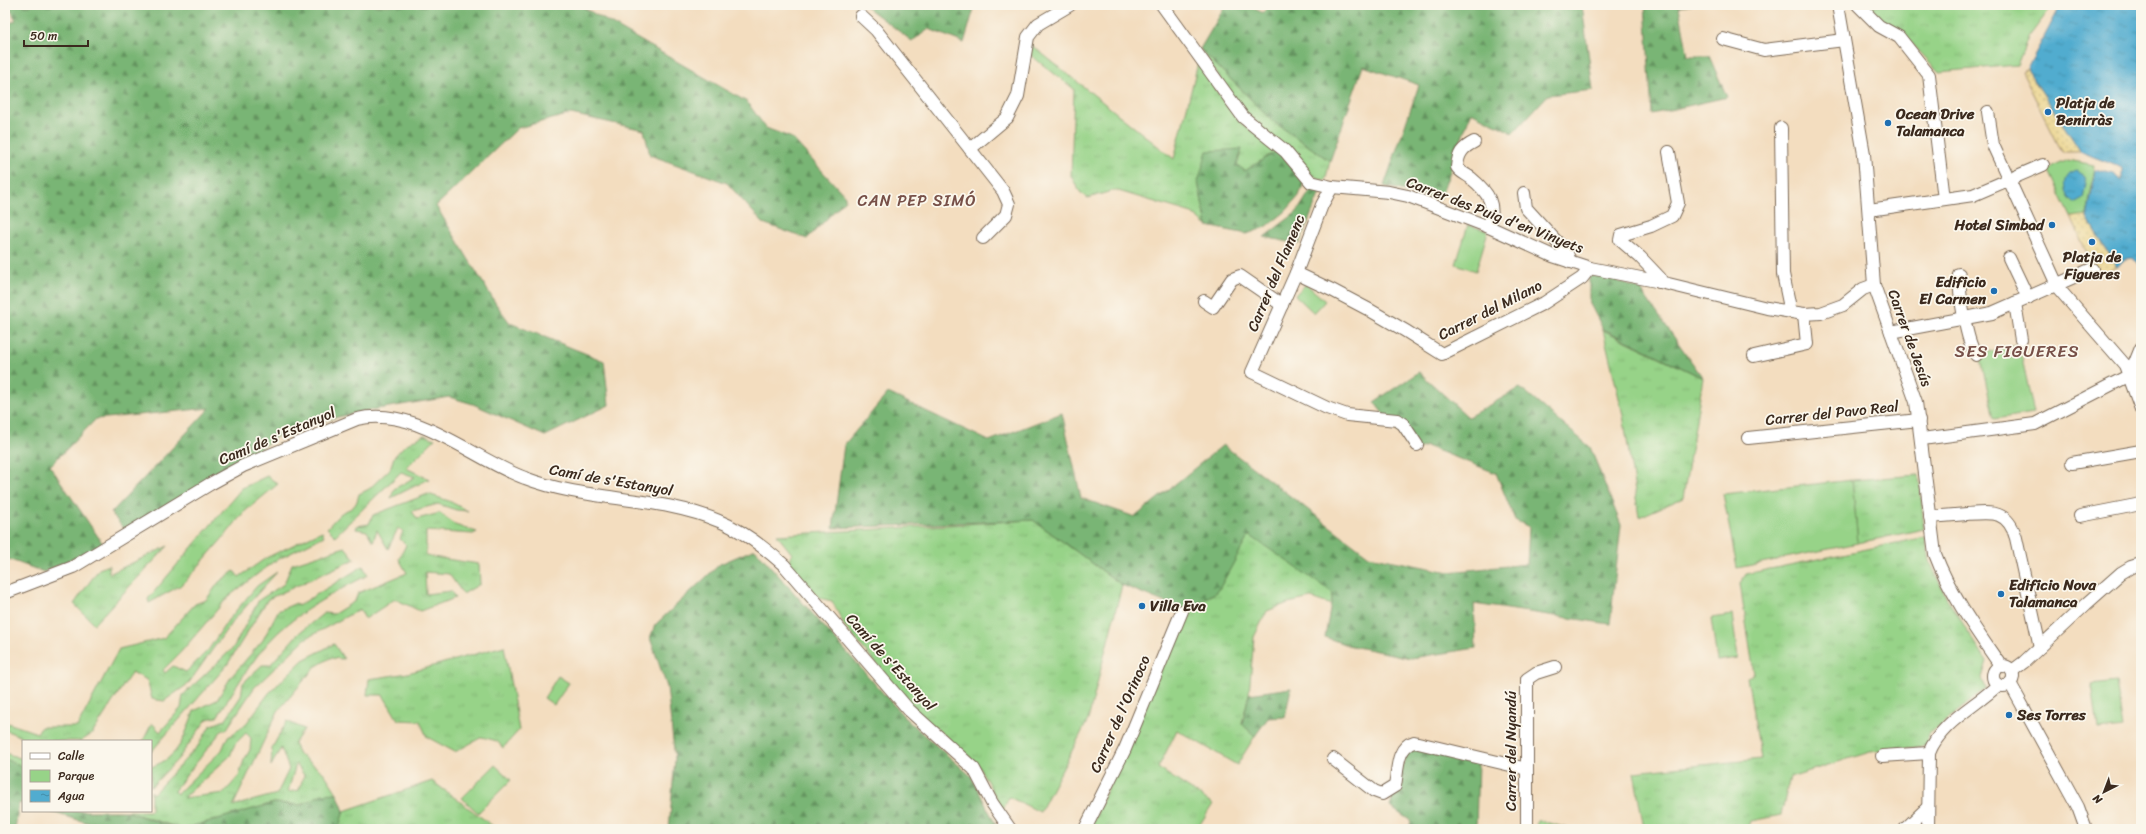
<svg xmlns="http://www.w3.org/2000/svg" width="2146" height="834" font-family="Sriracha,sans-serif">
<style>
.grass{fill:url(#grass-tufts);stroke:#697e53;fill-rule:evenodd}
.forest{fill:url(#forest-firs);stroke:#5a7049}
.sand{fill:url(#sand-dots);stroke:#94825e}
.green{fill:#97d388;stroke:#697e53}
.water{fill:url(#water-ripples);stroke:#466b76}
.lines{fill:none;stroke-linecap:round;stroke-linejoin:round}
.minor-casing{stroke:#7b6956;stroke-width:14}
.minor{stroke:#fff;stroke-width:12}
.poi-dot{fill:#1f6fb2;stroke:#fbf7ec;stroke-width:1.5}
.labels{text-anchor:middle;stroke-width:3.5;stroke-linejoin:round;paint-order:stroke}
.poi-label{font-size:15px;font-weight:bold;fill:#3b2a1e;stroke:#fbf7ec;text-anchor:start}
.street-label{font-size:15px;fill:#3b2a1e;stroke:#fbf7ec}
.neighbourhood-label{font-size:16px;letter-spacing:1px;fill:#775048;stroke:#fbf7ec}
.quarter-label{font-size:17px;letter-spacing:1px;fill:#775048;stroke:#fbf7ec}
</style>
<defs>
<pattern id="grass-tufts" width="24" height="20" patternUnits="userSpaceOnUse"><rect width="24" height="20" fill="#97d388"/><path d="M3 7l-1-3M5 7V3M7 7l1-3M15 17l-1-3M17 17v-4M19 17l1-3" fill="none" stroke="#83b575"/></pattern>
<pattern id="forest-firs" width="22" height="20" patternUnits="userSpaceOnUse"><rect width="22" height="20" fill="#79b574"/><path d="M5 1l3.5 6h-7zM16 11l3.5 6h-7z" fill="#64935f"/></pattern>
<pattern id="sand-dots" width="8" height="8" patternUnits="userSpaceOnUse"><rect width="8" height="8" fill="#eeda9e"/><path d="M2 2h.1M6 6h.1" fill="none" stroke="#cdbb88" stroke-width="1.8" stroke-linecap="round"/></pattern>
<pattern id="water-ripples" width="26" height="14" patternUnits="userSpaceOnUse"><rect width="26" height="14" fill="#51accf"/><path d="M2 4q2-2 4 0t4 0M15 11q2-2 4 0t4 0" fill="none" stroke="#448ca7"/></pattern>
</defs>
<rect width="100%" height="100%" fill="#fbf7ec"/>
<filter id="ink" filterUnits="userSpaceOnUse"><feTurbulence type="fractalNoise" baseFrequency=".025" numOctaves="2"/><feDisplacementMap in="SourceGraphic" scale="8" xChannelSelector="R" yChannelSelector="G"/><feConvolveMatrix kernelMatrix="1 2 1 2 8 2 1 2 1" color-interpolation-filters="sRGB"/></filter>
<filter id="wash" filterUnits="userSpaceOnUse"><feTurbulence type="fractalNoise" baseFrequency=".012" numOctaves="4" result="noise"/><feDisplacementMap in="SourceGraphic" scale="16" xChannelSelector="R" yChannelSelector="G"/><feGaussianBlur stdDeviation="0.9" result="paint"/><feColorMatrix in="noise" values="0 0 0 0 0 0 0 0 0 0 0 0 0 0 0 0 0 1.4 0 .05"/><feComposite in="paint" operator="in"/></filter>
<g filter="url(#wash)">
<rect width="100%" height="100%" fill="#f3ddbf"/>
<!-- grass -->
<g class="grass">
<polygon points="1867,5 2053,5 2028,38 2017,65 1939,72 1900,31 1882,22"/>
<polygon points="1030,44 1174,159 1198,63 1227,106 1241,123 1278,150 1245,171 1237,165 1241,149 1198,182 1207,226 1192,213 1115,190 1088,198 1080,192 1071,176 1074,89 1029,54"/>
<polygon points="1200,49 1274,122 1330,161 1325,181 1311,175 1238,105"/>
<polygon points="1603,330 1703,378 1683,498 1639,517 1623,415"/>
<path d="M424,435l11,4 -29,29 23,11 -38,19 3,-9 21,-12 -14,-5 -66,64 -8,-8c5,-5 11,-13 16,-16 11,-5 13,-5 16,-18l10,-5 21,-20 4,-12 11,-12z"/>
<polygon points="1919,475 1924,529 1858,543 1852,480"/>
<polygon points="267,476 278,484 243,513 229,531 183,584 149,603 148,599 242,488"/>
<path d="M428,494l21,7 19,10 -12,-1 -18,-6 -26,7 5,8 23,-6 15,12 22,7 -4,2 -47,-3v25l53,8 1,20 -17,10 -14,-20 -24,-2 1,22 25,-3 4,7 -35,13 -25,-12 -30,20 -5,-10 -55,30 -51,49 -28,42 -3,-1 -49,62 3,3 45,-44 5,-12 18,-13 24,-32 34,-33 31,-16 10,15 -14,-1 -15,9 -37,44 -45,95 44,-12 12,-25 -8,-21 -10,18 1,-18 15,-27 17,8 -10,15 5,10 25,19 13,20 -15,1 -21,11 -27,-2 -91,26 -58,-18h26v-20l2,3 45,-48 12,-20 15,-6 16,-24 2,-13 19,-18h8l29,-32 25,-20 10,1 21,-13 3,-8 49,-20 -8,-14 7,-14 -6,-6 3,-8 -5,-3 -10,21 -11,-19 -4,12 -6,-11 -11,-2 1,-3 12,-2 4,-9zM246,733l5,5 -1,12 -6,10 -5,16 -15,17 -41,5 47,-42 5,-12zM296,764l8,11 -5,15 -11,2z"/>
<polygon points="1033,520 1122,585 1088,720 1040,812 1009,797 1003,810 977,763 917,712 845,627 832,601 819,598 789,564 792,554 777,535"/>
<polygon points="322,531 324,536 273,562 228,597 180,653 163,670 165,673 173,666 186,672 209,649 228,620 257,586 277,572 232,622 188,684 164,701 152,699 147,680 132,672 92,734 81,741 31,741 5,730 5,722 37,733 41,727 77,727 119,649 164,638 195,604 206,600 219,582 234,571 239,577 266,558"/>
<polygon points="1249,534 1333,593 1331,605 1311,598 1288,603 1267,611 1254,637 1249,694 1242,723 1255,736 1237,765 1177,730 1158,768 1213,804 1197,829 1090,829 1186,611 1218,591"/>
<polygon points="1925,537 1931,564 1946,597 1987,661 1982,678 1986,689 1929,734 1926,746 1870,752 1790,777 1781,815 1751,821 1748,829 1644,829 1634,772 1761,759 1747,677 1754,674 1740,584 1746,574"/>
<polygon points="168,546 94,624 74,604 99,569 109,565 109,574"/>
<polygon points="345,547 355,559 268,599 227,665 151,752 151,741 143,741 152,723 160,732 181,708 183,695 233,648 259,600 284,584 292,564"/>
<path d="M363,566l5,9c-28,14 -55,29 -79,48 -31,24 -51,62 -72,94l-10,2 -29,40 -27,28v-20c29,-10 33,-30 43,-56l23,-11 14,-23 32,-37 15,-29 18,-8 2,3z"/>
<polygon points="504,646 519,730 503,748 497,741 482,737 455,752 427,737 420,721 398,720 383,695 367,695 369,679 408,673"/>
<polygon points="5,753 23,759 23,767 5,759"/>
<polygon points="432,781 497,829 338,829 344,811"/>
</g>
<!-- forest -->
<g class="forest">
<polygon points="8,5 579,5 747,102 766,128 792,138 845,196 845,200 807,239 763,223 727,183 650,155 644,130 571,114 518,128 436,206 496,304 510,323 604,361 609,405 545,436 473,404 449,397 359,412 286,430 242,462 124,529 111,513 210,408 96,419 50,466 103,544 44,572 5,558 5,26 16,20"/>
<polygon points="864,5 975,5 964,43 929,29 912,41"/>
<polygon points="1226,5 1247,5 1263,13 1269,5 1582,5 1593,90 1548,95 1513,133 1471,112 1440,199 1384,186 1419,85 1363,66 1330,161 1274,122 1200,49"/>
<polygon points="1645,5 1692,5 1679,7 1688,56 1709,56 1727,97 1652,114"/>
<polygon points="1242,149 1237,165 1245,171 1278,150 1304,182 1299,196 1285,212 1266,227 1247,234 1207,226 1198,182 1207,151"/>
<polygon points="1312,188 1321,190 1299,244 1264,237 1297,212"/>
<polygon points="1589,276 1603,276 1640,289 1703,378 1603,329 1589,302"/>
<polygon points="1419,372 1468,417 1520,388 1590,447 1621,525 1610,624 1474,604 1476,648 1411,658 1347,645 1325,637 1333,593 1249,535 1218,591 1186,611 1122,585 1033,520 833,528 844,445 888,393 989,441 1062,413 1081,498 1135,517 1223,445 1369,556 1449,572 1527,564 1529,527 1515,520 1496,473 1426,446 1413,451 1374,402"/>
<polygon points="755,549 907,720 971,776 998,829 669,829 675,759 667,687 650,638 655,625 720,564"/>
<polygon points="1291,688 1285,717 1268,718 1255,736 1242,724 1249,694"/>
<polygon points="1415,746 1478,762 1476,829 1409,829 1411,821 1390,807 1409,747"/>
<polygon points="5,759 23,767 23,804 19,803 15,829 5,829"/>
<polygon points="337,793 344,811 338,829 183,829 274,803 301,805 322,794"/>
<polygon points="48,811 125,811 180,829 102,829 102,827"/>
</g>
<!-- sand -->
<g class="sand">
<polygon points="2027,69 2081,152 2062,152 2022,72"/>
<polygon points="2083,214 2087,215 2087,218 2116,266 2101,276 2093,267 2071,217"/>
</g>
<!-- green -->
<g class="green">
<polygon points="2068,160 2095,165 2087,215 2071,217 2048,169"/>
<polygon points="1468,225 1488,231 1476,271 1456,264"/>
<polygon points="1306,284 1325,301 1314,313 1295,295"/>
<polygon points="2019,345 2034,413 1994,419 1981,360 1983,353"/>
<polygon points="1852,480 1858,543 1737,568 1723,494"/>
<polygon points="1732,615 1738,658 1717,661 1711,618"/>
<polygon points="558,676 569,683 554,705 544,698"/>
<polygon points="2116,682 2123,727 2098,730 2092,685"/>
<polygon points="495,765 511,780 478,813 462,798"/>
<polygon points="1538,820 1570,829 1535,829"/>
</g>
<!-- water -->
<g class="water">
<polygon points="2061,5 2141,5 2141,268 2133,258 2126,259 2116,266 2087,218 2096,169 2113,174 2122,181 2122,168 2081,152 2027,69"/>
<path d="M2076,171l8,5 2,7 -3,16 -7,4c-12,-6 -16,-28 0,-32z"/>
</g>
</g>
<g filter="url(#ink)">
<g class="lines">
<!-- minor casing -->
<g class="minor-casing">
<g id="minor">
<polyline points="1162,5 1243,117 1285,151 1311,182 1332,187 1389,192 1408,196 1489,227 1553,256 1590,268 1656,281 1767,308 1804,314 1821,313 1843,305 1863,289 1874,285"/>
<path d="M1838,5l26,149 10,131 42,117 19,152c15,40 41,76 65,111"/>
<polyline points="1858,5 1879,26 1899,37 1929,75 1944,199"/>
<polyline points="861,16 876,30 970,149 1007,118 1018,96 1028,37 1038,24 1070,5"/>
<polyline points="1723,39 1764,50 1844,40"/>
<polyline points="1988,112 1993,145 2059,289 2125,365 2141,409"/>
<polyline points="1781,128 1783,274 1789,303 1788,311"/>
<path d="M1474,142c-12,6 -16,12 -17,25 4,6 9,7 14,11 18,15 25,26 18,49"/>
<polyline points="970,149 1003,191 1009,204 1006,215 983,238"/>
<polyline points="1332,187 1322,205 1296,273 1252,372 1327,408 1347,415 1397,420 1403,424 1417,445"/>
<polyline points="1524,193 1526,208 1567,253 1570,262"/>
<polyline points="1869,210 1973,195 2043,165"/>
<polyline points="2009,258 2028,298"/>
<path d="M1296,273c51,23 99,50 146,81l102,-51 38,-25 8,-10"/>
<path d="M1959,274c0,18 7,67 17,81"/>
<polyline points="1659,282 1660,278 1640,257 1620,240 1621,235 1651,226 1672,216 1678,203 1669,152"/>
<polyline points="1204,301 1213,307 1232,279 1240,276 1282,305"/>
<polyline points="2015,303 2021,340"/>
<polyline points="1891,332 1992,313 2092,269"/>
<polyline points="1754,356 1807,344 1804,314"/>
<polyline points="1748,438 1919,420"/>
<polyline points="1922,439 2035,424 2130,375 2141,348"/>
<polyline points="2072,463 2141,451"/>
<polyline points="2080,516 2141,504"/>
<path d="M1930,517c13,-1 25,-2 37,-3 25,-2 41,-4 49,24l24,109"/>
<path d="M5,593l68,-26 137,-83 33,-18 114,-47c59,-14 115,40 168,59 62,24 132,17 194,43 23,9 47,28 65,44l125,145 65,59 18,34 18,26"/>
<circle cx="2003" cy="676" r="10"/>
<polyline points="2012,671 2024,662 2086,604 2121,573 2131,567 2141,564"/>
<polyline points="2010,683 2078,807 2086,829"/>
<polyline points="1882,756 1929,753"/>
<path d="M1333,759l41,32 8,3 13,-8c3,-15 1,-39 19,-44l113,27"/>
<polyline points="1085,829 1125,749 1182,611"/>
<polyline points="1527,829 1527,679 1536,673 1555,667"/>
<polyline points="1905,829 1927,808"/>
<path d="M1928,829l1,-76c12,-31 46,-46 69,-68"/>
</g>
</g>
<!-- minor -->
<use href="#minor" class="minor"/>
</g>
</g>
<!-- markers -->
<g class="poi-dot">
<circle cx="2048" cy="112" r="4"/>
<circle cx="1888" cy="123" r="4"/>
<circle cx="2052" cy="225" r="4"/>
<circle cx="2092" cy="242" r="4"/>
<circle cx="1994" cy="291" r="4"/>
<circle cx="2001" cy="594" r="4"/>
<circle cx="1142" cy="606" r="4"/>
<circle cx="2009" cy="715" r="4"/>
</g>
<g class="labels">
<!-- poi labels -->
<g class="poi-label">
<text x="2056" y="108">Platja de<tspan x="2056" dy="17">Benirràs</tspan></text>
<text x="1896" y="119">Ocean Drive<tspan x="1896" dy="17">Talamanca</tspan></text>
<text x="2044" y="230" text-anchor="end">Hotel Simbad</text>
<text x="2092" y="262" text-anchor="middle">Platja de<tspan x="2092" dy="17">Figueres</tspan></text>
<text x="1986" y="287" text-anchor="end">Edificio<tspan x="1986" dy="17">El Carmen</tspan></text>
<text x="2009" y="590">Edificio Nova<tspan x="2009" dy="17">Talamanca</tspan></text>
<text x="1150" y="611">Villa Eva</text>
<text x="2017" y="720">Ses Torres</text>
</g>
<!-- street labels -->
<g class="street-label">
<text transform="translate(1495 215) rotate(21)" y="5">Carrer des Puig d'en Vinyets</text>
<text transform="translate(1276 273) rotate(-67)" y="5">Carrer del Flamenc</text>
<text transform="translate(1490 310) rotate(-27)" y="5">Carrer del Milano</text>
<text transform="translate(1910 338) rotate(70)" y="5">Carrer de Jesús</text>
<text transform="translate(1832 413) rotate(-6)" y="5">Carrer del Pavo Real</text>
<text transform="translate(277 436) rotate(-23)" y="5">Camí de s'Estanyol</text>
<text transform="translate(611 480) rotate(10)" y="5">Camí de s'Estanyol</text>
<text transform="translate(891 662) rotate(48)" y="5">Camí de s'Estanyol</text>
<text transform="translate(1120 714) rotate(-66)" y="5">Carrer de l'Orinoco</text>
<text transform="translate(1511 751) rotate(-90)" y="5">Carrer del Nyandú</text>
</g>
<!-- neighbourhood labels -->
<g class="neighbourhood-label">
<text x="917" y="206">CAN PEP SIMÓ</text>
</g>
<!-- quarter labels -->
<g class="quarter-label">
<text x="2017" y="357">SES FIGUERES</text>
</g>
</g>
<!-- margin -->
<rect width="2146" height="834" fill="none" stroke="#fbf7ec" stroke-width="20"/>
<!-- legend -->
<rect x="22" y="740" width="130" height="72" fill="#fbf7ec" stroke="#aea59a"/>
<rect x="30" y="753" width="20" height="6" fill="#ffffff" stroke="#aea59a"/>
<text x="58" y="760" font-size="12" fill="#3b2a1e">Calle</text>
<rect x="30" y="770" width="20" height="12" fill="#97d388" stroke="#aea59a"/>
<text x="58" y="780" font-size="12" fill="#3b2a1e">Parque</text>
<rect x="30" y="790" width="20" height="12" fill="url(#water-ripples)" stroke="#aea59a"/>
<text x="58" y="800" font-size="12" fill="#3b2a1e">Agua</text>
<!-- north arrow -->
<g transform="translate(2104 792) rotate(222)" stroke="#fbf7ec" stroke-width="3" paint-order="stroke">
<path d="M0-3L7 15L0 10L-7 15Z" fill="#3b2a1e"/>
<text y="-6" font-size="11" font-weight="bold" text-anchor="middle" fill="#3b2a1e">N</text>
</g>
<!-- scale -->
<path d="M24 40v6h64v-6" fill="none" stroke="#3b2a1e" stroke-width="2"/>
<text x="30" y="40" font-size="12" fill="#3b2a1e" stroke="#fbf7ec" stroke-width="3" paint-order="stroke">50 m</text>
</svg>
